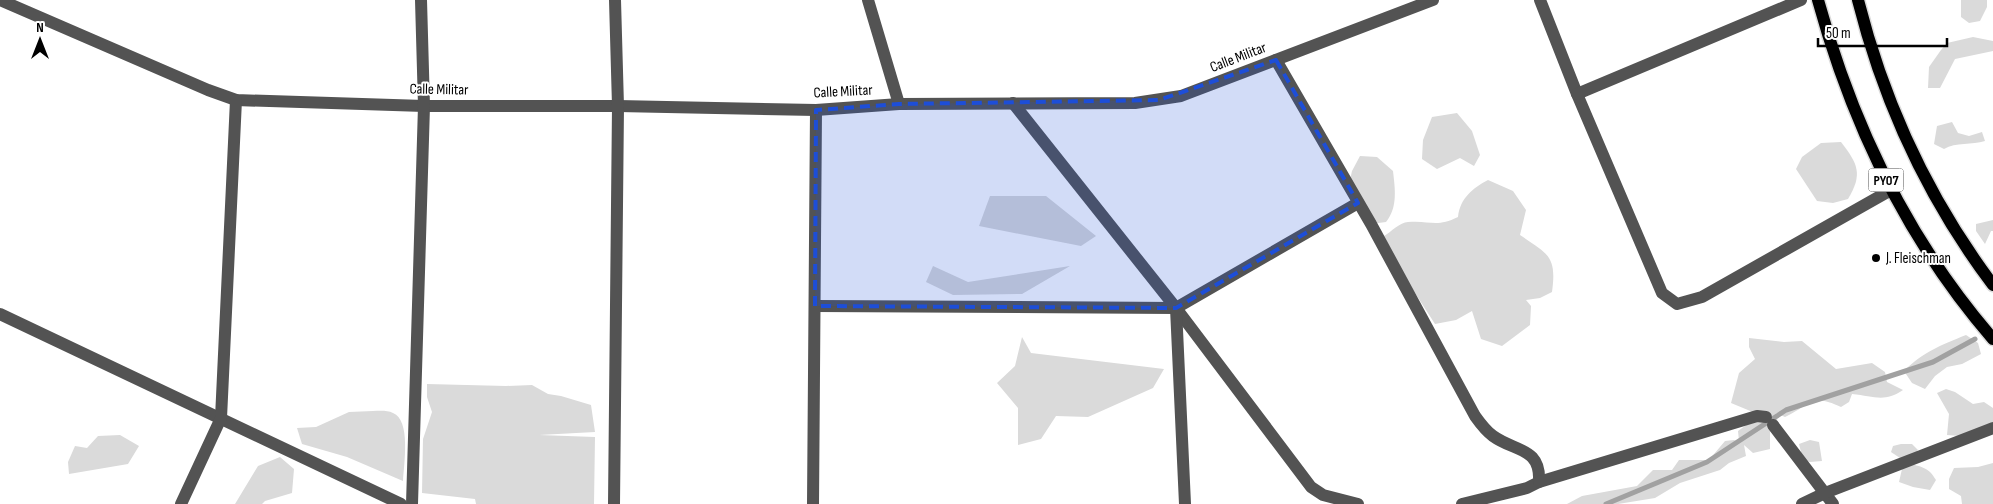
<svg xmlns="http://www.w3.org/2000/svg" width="1993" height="504" font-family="'Sofia Sans Condensed',sans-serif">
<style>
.green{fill:#dadada}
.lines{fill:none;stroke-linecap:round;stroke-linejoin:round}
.stream{stroke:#a1a1a1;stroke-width:5}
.major-casing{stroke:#dbdbdb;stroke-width:15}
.minor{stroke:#535353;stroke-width:12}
.major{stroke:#000;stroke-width:12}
.marked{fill:#1d4ed8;fill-opacity:0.2;stroke:#1d4ed8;stroke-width:4;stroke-dasharray:10 6;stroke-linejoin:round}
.poi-dot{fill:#000;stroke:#fff;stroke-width:2}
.labels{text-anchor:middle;stroke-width:4;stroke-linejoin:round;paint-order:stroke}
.shield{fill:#fff;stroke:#4c4c4c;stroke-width:1}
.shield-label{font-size:14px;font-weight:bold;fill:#000}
.street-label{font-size:15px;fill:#000;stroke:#fff}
.poi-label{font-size:15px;fill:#000;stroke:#fff;text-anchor:start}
</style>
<rect width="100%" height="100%" fill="#fff"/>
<!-- green -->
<g class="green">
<polygon points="1961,0 1987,0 1987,7 1980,21 1969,23 1961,17"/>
<polygon points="1973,37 1993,41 1993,51 1955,59 1940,88 1928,88 1929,67 1941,50 1947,43"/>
<polygon points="1457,113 1472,131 1480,155 1474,166 1460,158 1437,169 1422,159 1423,140 1432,117"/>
<path d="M1952,122l6,11 11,3 13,-4 3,9c-13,4 -29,1 -41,8l-10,-5 3,-18z"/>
<path d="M1841,142c17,22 22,32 7,57l-15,4 -16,-2 -21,-32 6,-12 19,-14z"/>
<path d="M1360,156l17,1 16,14c2,18 5,36 -7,51l-15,2 -22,-40 3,-13z"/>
<path d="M1488,180l25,11 13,19 -6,25c28,19 37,21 32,57l-12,6 -14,2 5,6 -1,19 -28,21 -21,-7 -9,-28 -16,9 -21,4 -29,-45 -22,-43c7,-4 16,-14 24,-14 22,-2 28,6 50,-5 2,-19 15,-29 30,-37z"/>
<polygon points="990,196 1046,196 1096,236 1081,246 979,226"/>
<polygon points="1993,220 1993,231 1991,231 1985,244 1976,231 1976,224"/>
<polygon points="933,266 968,282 1070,266 1022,294 953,295 926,282"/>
<path d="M1966,335l12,8 3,11 -19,10 -15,3 -12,9 -10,13 -13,-6 -8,-12c19,-19 37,-26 62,-36z"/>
<polygon points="1022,337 1031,353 1164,369 1153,388 1088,417 1056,416 1041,439 1018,445 1018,408 997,383 1015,366"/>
<path d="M1749,338l35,4 18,-1 34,28 36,-6 13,9 2,10 16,8c-19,13 -29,6 -51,4l-3,8 -8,5c-29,-14 -31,-2 -56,10l-9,-4 2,11 -8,8v17l-17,4 -9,-8 2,11 -17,7 -9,7 -40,13 -25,15 -37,6h-51l15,-8 55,-10 16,-16h19l7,-10h30l16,-19 9,-1 7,3 -2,-2 -1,-10 22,-16 -29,-12 8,-30 16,-14 -6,-12z"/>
<polygon points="427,384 506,386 532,385 548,394 561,396 591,405 595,432 539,435 595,437 594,504 476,504 475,499 422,493 423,439 432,412 427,397"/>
<polygon points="1946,389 1955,392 1973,404 1984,402 1993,408 1993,423 1960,436 1947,435 1949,414 1937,393"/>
<path d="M373,411c6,0 14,-1 20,2 18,7 11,51 10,68l-56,-24 -45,-13 -5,-16 19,-1 33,-15z"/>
<polygon points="120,435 139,446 128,464 69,474 68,462 75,446 87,448 98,436"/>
<polygon points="1810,440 1819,442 1822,461 1810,462 1803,460 1799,444"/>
<path d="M1901,444h11l6,6 1,-2 -9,16c13,3 19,4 26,16l-6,10 -17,-3 -14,-5 3,-13 7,-5 -18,-12 2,-6z"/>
<polygon points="280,457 294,469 292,493 265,501 262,504 235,504 258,466"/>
<polygon points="1993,463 1993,504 1962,504 1961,496 1949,489 1949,479 1954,468 1978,467"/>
</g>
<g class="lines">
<!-- stream -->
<polyline class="stream" points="1606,504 1707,462 1786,410 1933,362 1975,339"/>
<!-- major casing -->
<g class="major-casing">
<g id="major">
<path d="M1818,0c34,124 90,241 175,339"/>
<path d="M1858,0c26,103 71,200 135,285"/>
</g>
</g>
<!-- minor -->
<g class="minor">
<polyline points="0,0 208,90 236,100 424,106 618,106 816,110 899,104 1135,103 1181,96 1433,0"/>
<polyline points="868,0 899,104"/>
<polyline points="1540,0 1577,94 1662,293 1677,304 1702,297 1891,190"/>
<path d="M1276,60l95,164 104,192c5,7 11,15 18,20 22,16 48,11 46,46l-12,6 -65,16"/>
<polyline points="1577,94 1801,0"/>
<polyline points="1013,103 1176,308 1311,487 1323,495 1358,504"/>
<polyline points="815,306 1176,308 1358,203"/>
<polyline points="1176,308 1185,504"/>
<polyline points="0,314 401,504"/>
<polyline points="1773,425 1833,504"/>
<polyline points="1539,482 1757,416 1766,417"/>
<polyline points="181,504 221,418 236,100"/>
<polyline points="412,504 424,106 421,0"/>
<polyline points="614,504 618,106 615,0"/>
<polyline points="813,504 816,110"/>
<polyline points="1802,504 1825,493 1993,428"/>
</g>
<!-- major -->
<use href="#major" class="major"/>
</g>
<!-- marked area -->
<path class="marked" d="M1276,60l82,143 -182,105 -361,-2 1,-196 83,-6 260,-4z"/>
<!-- markers -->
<circle class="poi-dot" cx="1876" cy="258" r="5"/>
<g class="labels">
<!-- shield labels -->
<rect class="shield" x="1868.5" y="168.5" width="35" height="23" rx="4"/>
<g class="shield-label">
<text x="1886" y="185">PY07</text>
</g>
<!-- street labels -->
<g class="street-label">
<text transform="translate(1238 57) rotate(-21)" y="5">Calle Militar</text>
<text transform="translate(439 89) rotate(1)" y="5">Calle Militar</text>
<text transform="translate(843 91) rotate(-3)" y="5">Calle Militar</text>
</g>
<!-- poi labels -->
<g class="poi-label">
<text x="1886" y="263">J. Fleischman</text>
</g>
</g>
<!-- north arrow -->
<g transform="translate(40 40)" stroke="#ffffff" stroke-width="4" paint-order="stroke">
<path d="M0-4L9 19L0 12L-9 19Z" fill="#000000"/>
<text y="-8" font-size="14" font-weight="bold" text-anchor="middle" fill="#000000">N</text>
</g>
<!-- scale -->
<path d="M1818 38v8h129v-8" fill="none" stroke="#000000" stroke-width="2.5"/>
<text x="1826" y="38" font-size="15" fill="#000000" stroke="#ffffff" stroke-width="4" paint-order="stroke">50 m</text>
</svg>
